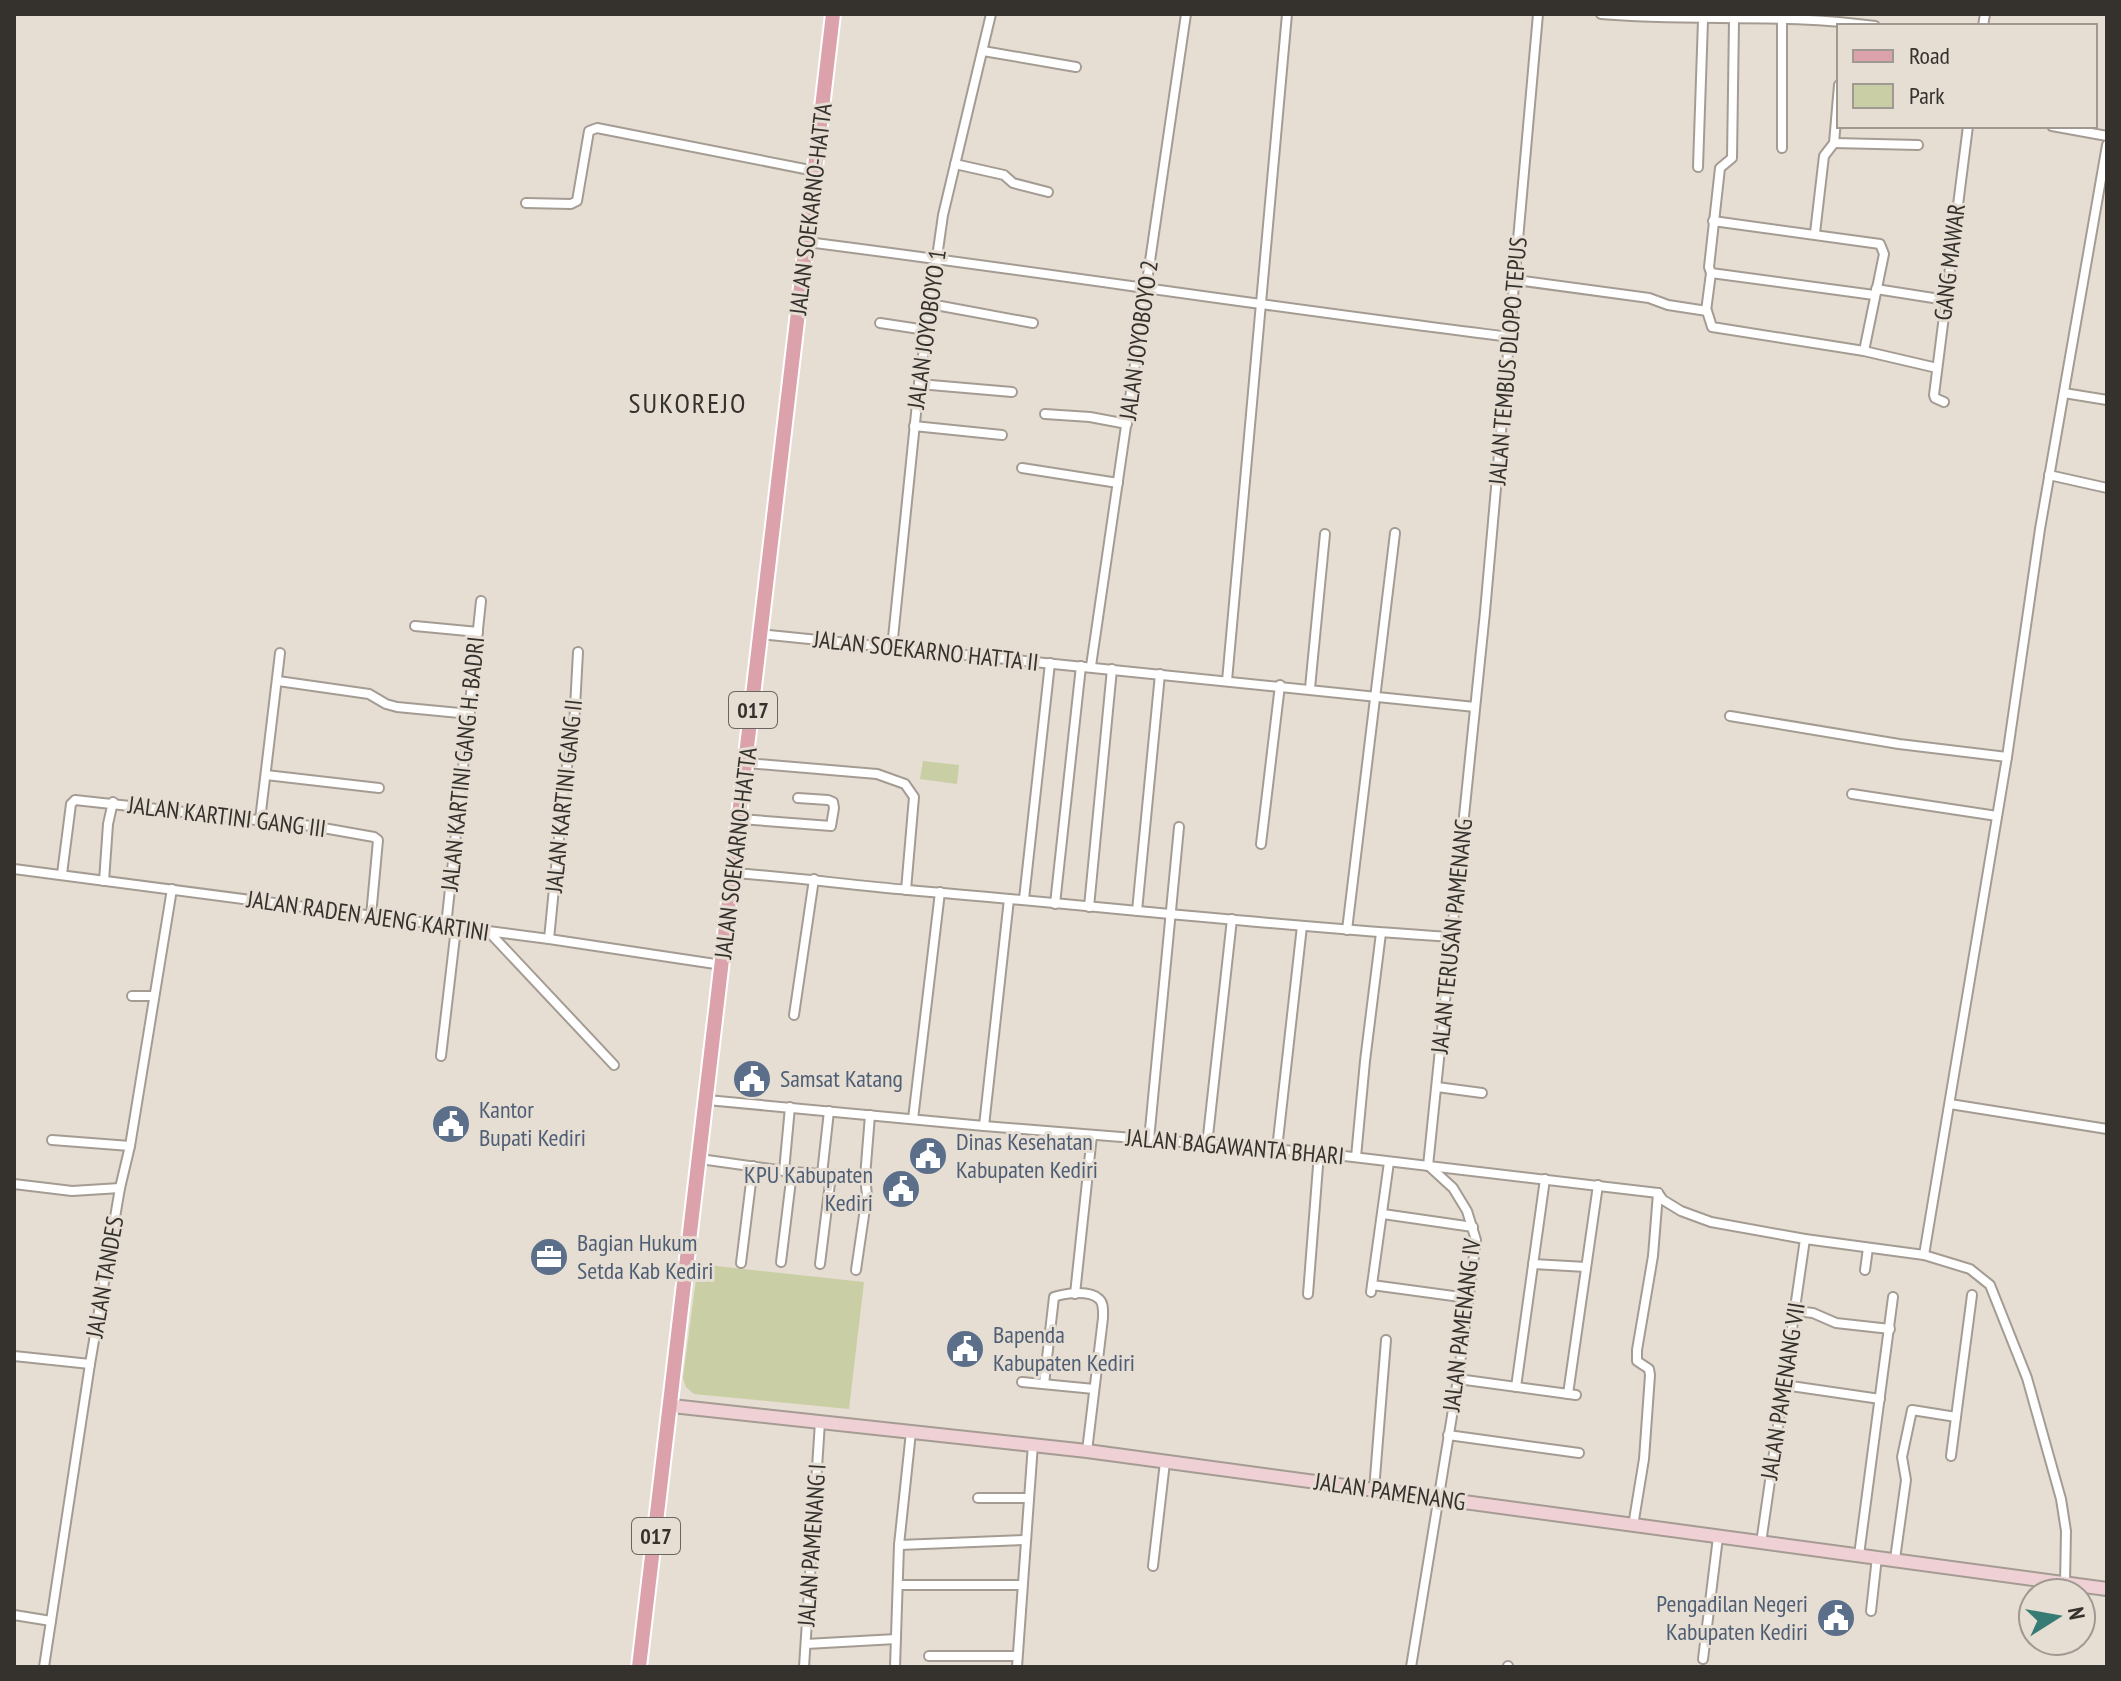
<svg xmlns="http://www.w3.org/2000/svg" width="2121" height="1681" font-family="'PT Sans Narrow',sans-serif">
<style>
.green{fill:#cacea5}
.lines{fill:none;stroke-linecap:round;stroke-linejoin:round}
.street-casing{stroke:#a49c93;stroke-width:12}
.secondary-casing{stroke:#a49c93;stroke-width:16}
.primary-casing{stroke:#fff;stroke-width:18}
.street{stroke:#fff;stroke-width:8}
.secondary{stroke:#eed0d5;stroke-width:12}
.primary{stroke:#dca2ab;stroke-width:14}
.labels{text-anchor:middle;stroke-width:6;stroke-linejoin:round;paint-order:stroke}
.shield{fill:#e6ddd3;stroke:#6a6560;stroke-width:2}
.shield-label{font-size:22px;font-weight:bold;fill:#35322e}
.street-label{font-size:24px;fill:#35322e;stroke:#e6ddd3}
.service-label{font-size:24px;fill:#4e5e75;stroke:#e6ddd3;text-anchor:start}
.quarter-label{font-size:28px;letter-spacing:2px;fill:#35322e;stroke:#e6ddd3}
</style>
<rect width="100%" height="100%" fill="#e6ddd3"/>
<!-- green -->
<g class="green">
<polygon points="923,761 959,765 957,784 920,779"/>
<polygon points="698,1264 864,1282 849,1409 694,1394 686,1387 683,1378"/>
</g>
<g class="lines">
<!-- street casing -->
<g class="street-casing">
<g id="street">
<path d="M1601,14c91,8 183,-1 274,12"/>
<polyline points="1782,17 1782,148"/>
<polyline points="1734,20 1732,158 1720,168 1709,267 1711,273 1874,295"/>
<polyline points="1983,26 1985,14"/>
<polyline points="983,51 1076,67"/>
<polyline points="2052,126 2107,136"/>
<polyline points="1834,143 1918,145"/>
<polyline points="955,164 1004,175 1013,183 1048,192"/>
<polyline points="1698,167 1703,20"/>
<polyline points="526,203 571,204 577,201 589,131 597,128 815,171"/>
<polyline points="1713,221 1880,244 1884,254 1864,351"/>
<polyline points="1815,233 1824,156 1834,143 1839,85"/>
<path d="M807,242c235,30 468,66 703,95"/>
<polyline points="1516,280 1649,298 1668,305 1707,311 1712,327 1864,351 1937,368"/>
<polyline points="1876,289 1946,300"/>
<polyline points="930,304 1033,323"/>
<polyline points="1706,311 1711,273"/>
<polyline points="880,323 926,330"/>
<polyline points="919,384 1012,392"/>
<polyline points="2064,393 2107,400"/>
<polyline points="1944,402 1935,398 1934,395 1968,126"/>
<polyline points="1045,414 1090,417 1127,424"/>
<polyline points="914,426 1002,435"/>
<polyline points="1022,468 1118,483"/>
<polyline points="2049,475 2107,488"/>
<polyline points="415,626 478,632"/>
<polyline points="760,634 1475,707"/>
<polyline points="892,648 919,384 943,215 991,14"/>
<polyline points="1091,666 1186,14"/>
<polyline points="278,681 369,694 386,704 397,707 470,714"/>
<polyline points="1227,681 1287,14"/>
<polyline points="1310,688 1325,534"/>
<polyline points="1730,716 1899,744 2007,757"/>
<polyline points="747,763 877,774 905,784 914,797 906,890"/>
<polyline points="266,775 379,788"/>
<polyline points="1852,794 1997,816"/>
<polyline points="740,819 831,826 834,808 833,802 828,800 798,798"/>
<polyline points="260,820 280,653"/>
<polyline points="1261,844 1280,685"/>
<polyline points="14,869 549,939 722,965"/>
<path d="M733,873c59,4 117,12 175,17 182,15 363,36 544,47"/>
<polyline points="62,874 71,804 75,800 312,826 374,837 378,840 371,916"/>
<polyline points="104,881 108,824 113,802"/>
<polyline points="1024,899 1050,663"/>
<polyline points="1055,904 1081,666"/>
<polyline points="1089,907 1112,669"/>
<polyline points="1137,911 1160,674"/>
<polyline points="446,926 481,601"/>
<polyline points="1347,930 1395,533"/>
<polyline points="490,933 614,1065"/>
<polyline points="549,939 565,777 574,726 578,652"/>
<polyline points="132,996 153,996"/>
<polyline points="794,1015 814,879"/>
<polyline points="441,1056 456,928"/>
<polyline points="1437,1087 1482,1093"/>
<polyline points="707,1100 984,1126 1319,1153 1658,1193"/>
<polyline points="1950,1104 2107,1129"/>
<polyline points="913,1119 940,892"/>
<polyline points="984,1126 1009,899"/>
<polyline points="52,1140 130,1146"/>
<polyline points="1149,1140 1179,827"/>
<polyline points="1207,1145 1232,919"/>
<polyline points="1277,1149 1302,926"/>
<polyline points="1356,1157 1365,1061 1381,933"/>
<polyline points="700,1159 792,1172 865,1177"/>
<polyline points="1428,1166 1485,612 1538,14"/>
<polyline points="784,1171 790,1107"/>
<polyline points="822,1174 829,1111"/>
<polyline points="14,1184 72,1191 120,1188"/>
<polyline points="1658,1193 1663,1200 1681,1211 1711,1222 1805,1239 1924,1255 1970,1269 1990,1285 2027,1378 2061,1499 2066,1531 2065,1583"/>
<polyline points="1383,1214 1473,1227"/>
<polyline points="1924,1255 2007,757 2040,529 2107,145"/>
<polyline points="781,1262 792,1172"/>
<polyline points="741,1263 753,1166"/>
<polyline points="820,1264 831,1175"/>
<polyline points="1533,1264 1586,1267"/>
<polyline points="856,1270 867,1195 865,1177 870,1115"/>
<polyline points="1865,1270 1868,1248"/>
<polyline points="1372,1285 1468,1298"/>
<polyline points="1371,1292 1389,1162"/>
<polyline points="1075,1294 1092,1135"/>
<polyline points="1308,1294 1319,1153"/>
<polyline points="1796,1311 1813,1313 1836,1323 1890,1329"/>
<polyline points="14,1356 90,1364"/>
<polyline points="1458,1379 1576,1395"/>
<polyline points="1022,1382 1094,1389"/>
<path d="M1044,1384l10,-87c11,-4 36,-7 45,2 5,4 4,13 4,19l-16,133"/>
<polyline points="1784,1385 1880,1399"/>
<polyline points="1516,1387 1545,1179"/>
<polyline points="1568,1394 1598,1185"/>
<polyline points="1956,1417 1972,1295"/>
<polyline points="1448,1435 1579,1453"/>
<polyline points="1374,1490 1386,1340"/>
<polyline points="978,1498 1027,1498"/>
<polyline points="1633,1526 1644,1459 1650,1375 1649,1369 1637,1361 1637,1350 1653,1256 1658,1193"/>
<polyline points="1761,1543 1805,1239"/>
<polyline points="899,1545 1025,1540"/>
<polyline points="1859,1555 1893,1297"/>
<polyline points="1895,1559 1906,1480 1902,1457 1912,1410 1956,1417 1951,1456"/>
<polyline points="1153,1566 1165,1462"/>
<polyline points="898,1585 1022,1585"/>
<polyline points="1871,1611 1877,1557"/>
<polyline points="14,1615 51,1621"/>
<polyline points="806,1644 896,1639"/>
<polyline points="929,1656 1017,1656"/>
<polyline points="1703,1659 1718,1537"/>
<polyline points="44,1667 90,1364 120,1188 130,1146 172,889"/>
<polyline points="804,1667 820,1422"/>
<polyline points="895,1667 899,1545 911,1432"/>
<polyline points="1017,1667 1033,1444"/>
<polyline points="1411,1667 1458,1379 1476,1240 1467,1211 1453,1188 1429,1166"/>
<polyline points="1508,1667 1508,1666"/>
</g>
</g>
<!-- secondary casing -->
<g class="secondary-casing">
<polyline id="secondary" points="672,1406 1087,1451 2107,1589"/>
</g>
<!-- primary casing -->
<g class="primary-casing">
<polyline id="primary" points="639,1667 833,14"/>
</g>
<!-- street -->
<use href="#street" class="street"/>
<!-- secondary -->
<use href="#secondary" class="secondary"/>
<!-- primary -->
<use href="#primary" class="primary"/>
</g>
<!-- icons -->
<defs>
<g id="civic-disc" transform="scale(2)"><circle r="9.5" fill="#5c6f8a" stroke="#e6ddd3"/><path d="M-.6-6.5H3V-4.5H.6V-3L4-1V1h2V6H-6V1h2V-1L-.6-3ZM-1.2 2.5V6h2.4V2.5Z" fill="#fff"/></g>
<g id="office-disc" transform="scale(2)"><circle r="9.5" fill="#5c6f8a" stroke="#e6ddd3"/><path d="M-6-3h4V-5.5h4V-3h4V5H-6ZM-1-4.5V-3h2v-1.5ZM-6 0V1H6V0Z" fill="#fff"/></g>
</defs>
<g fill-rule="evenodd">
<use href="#civic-disc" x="752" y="1079"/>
<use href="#civic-disc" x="451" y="1124"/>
<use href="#civic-disc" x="928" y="1156"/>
<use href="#civic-disc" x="901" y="1189"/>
<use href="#office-disc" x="549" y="1257"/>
<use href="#civic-disc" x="965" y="1349"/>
<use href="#civic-disc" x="1836" y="1618"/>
</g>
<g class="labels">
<!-- shield labels -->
<g class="shield">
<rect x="729" y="692" width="48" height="36" rx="6"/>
<rect x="632" y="1518" width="48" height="36" rx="6"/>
</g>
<g class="shield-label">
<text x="753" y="718">017</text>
<text x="656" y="1544">017</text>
</g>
<!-- street labels -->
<g class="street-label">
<text transform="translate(811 209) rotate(-83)" y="8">JALAN SOEKARNO-HATTA</text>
<text transform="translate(1950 262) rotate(-83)" y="8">GANG MAWAR</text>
<text transform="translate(927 329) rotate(-82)" y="8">JALAN JOYOBOYO 1</text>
<text transform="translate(1139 340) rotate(-82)" y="8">JALAN JOYOBOYO 2</text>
<text transform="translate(1508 361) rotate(-85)" y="8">JALAN TEMBUS DLOPO TEPUS</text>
<text transform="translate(926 651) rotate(6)" y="8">JALAN SOEKARNO HATTA II</text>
<text transform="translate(463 764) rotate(-84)" y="8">JALAN KARTINI GANG H. BADRI</text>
<text transform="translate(564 796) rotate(-84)" y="8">JALAN KARTINI GANG II</text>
<text transform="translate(227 817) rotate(7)" y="8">JALAN KARTINI GANG III</text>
<text transform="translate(736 853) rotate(-83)" y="8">JALAN SOEKARNO-HATTA</text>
<text transform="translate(368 916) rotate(8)" y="8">JALAN RADEN AJENG KARTINI</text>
<text transform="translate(1452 936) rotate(-84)" y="8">JALAN TERUSAN PAMENANG</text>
<text transform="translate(1235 1147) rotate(5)" y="8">JALAN BAGAWANTA BHARI</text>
<text transform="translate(105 1277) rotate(-80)" y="8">JALAN TANDES</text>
<text transform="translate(1462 1325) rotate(-83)" y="8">JALAN PAMENANG IV</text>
<text transform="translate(1783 1391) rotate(-81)" y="8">JALAN PAMENANG VII</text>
<text transform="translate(1390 1492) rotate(8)" y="8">JALAN PAMENANG</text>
<text transform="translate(812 1545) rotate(-86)" y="8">JALAN PAMENANG I</text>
</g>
<!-- service labels -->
<g class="service-label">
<text x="780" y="1087">Samsat Katang</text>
<text x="479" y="1118">Kantor<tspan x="479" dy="28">Bupati Kediri</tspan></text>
<text x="956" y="1150">Dinas Kesehatan<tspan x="956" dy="28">Kabupaten Kediri</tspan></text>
<text x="873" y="1183" text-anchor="end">KPU Kabupaten<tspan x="873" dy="28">Kediri</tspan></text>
<text x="577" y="1251">Bagian Hukum<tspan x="577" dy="28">Setda Kab Kediri</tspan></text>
<text x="993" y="1343">Bapenda<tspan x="993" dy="28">Kabupaten Kediri</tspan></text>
<text x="1808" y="1612" text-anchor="end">Pengadilan Negeri<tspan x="1808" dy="28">Kabupaten Kediri</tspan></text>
</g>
<!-- quarter labels -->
<g class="quarter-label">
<text x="688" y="413">SUKOREJO</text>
</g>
</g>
<!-- border -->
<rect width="2121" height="1681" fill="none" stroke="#35322e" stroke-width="32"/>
<!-- legend -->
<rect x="1837" y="24" width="260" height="104" fill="#e6ddd3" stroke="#9f9991" stroke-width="2"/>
<rect x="1853" y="50" width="40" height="12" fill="#dca2ab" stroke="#9f9991" stroke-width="2"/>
<text x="1909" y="64" font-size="24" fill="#35322e">Road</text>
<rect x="1853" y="84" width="40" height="24" fill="#cacea5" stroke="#9f9991" stroke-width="2"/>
<text x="1909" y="104" font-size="24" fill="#35322e">Park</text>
<!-- north arrow -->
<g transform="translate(2057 1617) rotate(79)"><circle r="38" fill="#e6ddd3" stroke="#9f9991" stroke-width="2"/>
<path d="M0-6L14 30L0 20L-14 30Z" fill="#367c74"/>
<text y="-12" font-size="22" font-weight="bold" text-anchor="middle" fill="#35322e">N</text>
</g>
</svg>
